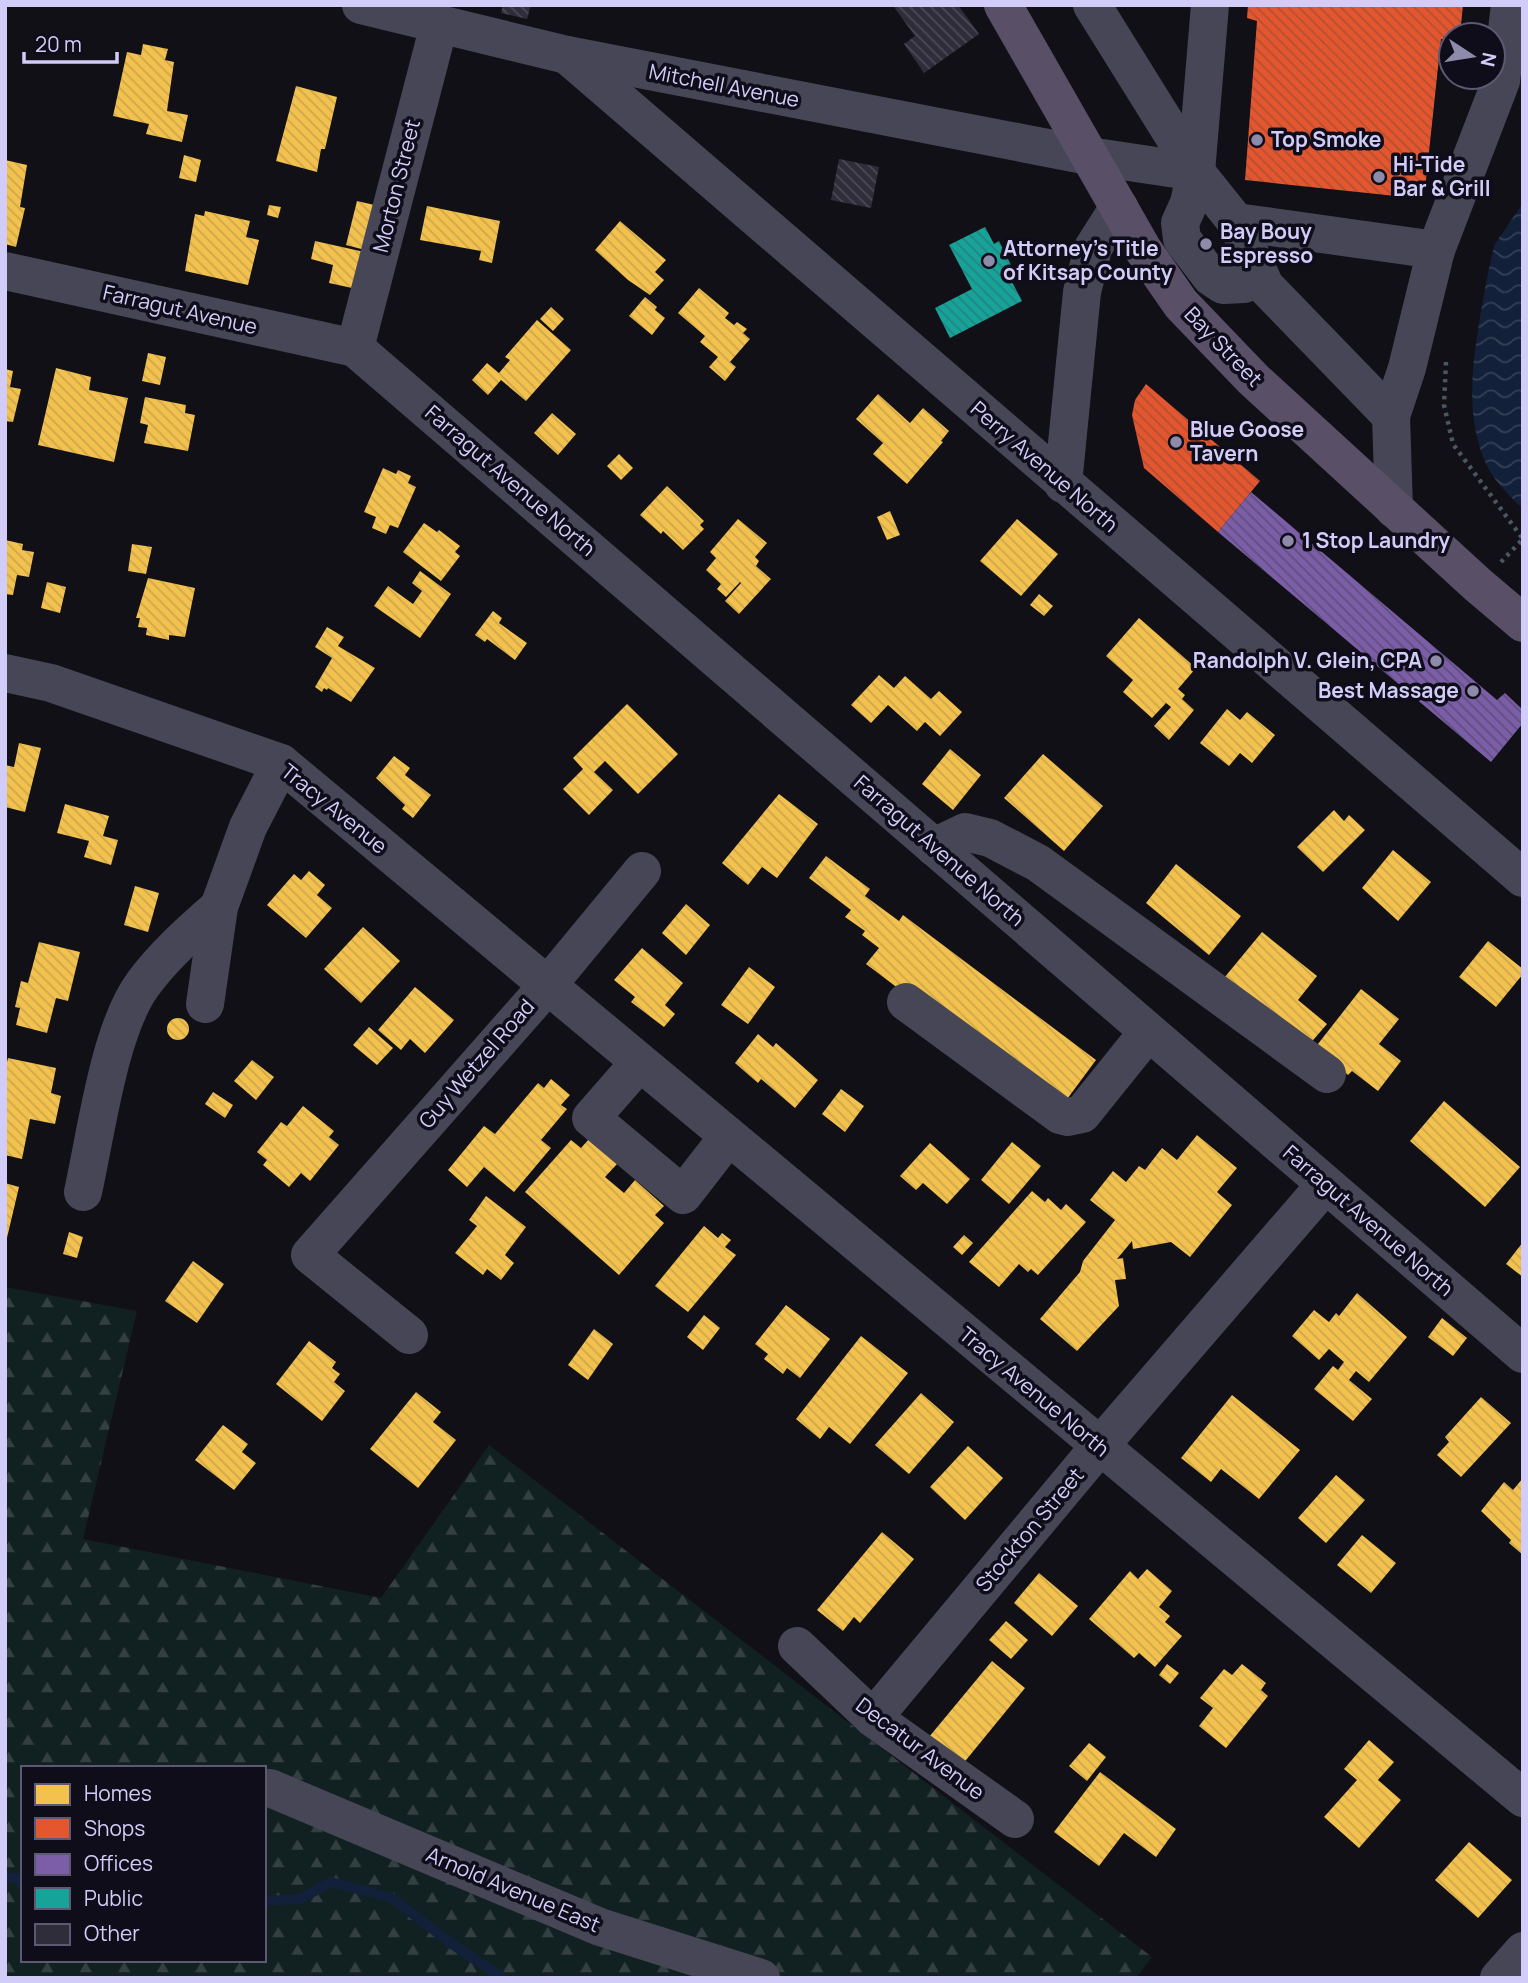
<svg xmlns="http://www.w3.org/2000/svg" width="1528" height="1983" font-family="Manrope,sans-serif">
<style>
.forest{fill:url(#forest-firs);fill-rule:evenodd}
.water{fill:url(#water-waves)}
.pier{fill:#111016}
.homes{fill:url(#homes-back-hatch)}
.shops{fill:url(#shops-back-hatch)}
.offices{fill:url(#offices-back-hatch)}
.public{fill:url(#public-back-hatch)}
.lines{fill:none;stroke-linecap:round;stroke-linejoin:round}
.stream{stroke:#122139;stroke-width:10}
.building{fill:url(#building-back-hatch)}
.path{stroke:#4a5660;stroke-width:4.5;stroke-dasharray:3.5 5;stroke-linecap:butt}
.minor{stroke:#474656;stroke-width:38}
.major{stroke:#595067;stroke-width:38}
.poi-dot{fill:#8e8aa9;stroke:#0f0d19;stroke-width:2.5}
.labels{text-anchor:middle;stroke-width:7;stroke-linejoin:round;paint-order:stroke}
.street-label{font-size:21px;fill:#d2ccf8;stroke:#0f0d19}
.poi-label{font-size:21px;font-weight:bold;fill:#d2ccf8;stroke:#0f0d19;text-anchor:start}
</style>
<defs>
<pattern id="forest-firs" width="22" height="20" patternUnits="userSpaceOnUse" patternTransform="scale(1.75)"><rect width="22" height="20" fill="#112020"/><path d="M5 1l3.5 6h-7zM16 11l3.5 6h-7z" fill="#333f41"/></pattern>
<pattern id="water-waves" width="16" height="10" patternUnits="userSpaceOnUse" patternTransform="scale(1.75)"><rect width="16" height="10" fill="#122139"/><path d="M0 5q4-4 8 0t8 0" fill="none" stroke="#344056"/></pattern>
<pattern id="homes-back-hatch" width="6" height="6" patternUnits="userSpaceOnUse" patternTransform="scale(1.75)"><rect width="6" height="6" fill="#f2c14e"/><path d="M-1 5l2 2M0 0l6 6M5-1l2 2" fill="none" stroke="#cea74d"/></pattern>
<pattern id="shops-back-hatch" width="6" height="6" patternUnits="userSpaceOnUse" patternTransform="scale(1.75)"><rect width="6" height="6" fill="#e4572e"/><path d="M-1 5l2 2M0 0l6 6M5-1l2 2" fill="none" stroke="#b24f36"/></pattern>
<pattern id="offices-back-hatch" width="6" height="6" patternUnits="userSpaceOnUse" patternTransform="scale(1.75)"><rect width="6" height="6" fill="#7b5ea7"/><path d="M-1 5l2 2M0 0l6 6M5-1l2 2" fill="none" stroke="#604f7d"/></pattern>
<pattern id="public-back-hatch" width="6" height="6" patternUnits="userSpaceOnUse" patternTransform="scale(1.75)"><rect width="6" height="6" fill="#17a398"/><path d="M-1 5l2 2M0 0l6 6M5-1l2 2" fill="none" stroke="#238481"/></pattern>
<pattern id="building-back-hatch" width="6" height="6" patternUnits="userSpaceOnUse" patternTransform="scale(1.75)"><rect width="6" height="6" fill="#2f2d39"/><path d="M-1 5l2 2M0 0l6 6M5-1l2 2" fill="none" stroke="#4c4a56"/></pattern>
</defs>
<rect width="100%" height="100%" fill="#111016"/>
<!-- forest -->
<path class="forest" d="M5,1287l132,24 -54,228 298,59 108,-153 663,512 -16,21h-1131zM23,1768h241v192h-241z"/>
<!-- water -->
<path class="water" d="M1523,174v335c-12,-12 -27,-26 -35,-41 -25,-51 -15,-109 -6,-162 8,-47 17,-91 41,-132z"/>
<!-- pier -->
<polygon class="pier" points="1523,170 1523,203 1488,254 1506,195"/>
<!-- homes -->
<g class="homes">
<polygon points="143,44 168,49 165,60 174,62 167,111 188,115 182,142 146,134 149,124 113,116 127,52 141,55"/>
<polygon points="296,86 337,97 325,149 321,149 317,172 276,161"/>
<polygon points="184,155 201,160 196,182 179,178"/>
<polygon points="5,160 27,165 20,207 25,208 16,247 5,244"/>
<polygon points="357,201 379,206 369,251 346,245"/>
<polygon points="269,205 281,207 278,218 267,215"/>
<polygon points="427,206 500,221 492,263 479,260 481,251 420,240"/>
<polygon points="205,211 250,221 246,237 259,240 248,285 185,271 195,214 204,216"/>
<polygon points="620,221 666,260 655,272 664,280 650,295 628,280 595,250"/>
<polygon points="315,241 369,253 352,288 329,283 333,265 311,259"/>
<polygon points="699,288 729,313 725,318 734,325 737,322 747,329 743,333 750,339 730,362 736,367 725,381 709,367 718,357 700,342 705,336 678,313"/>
<polygon points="645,297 657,307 655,310 665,318 652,335 629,316"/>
<polygon points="551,307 564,319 553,331 540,319"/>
<polygon points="537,320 571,350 526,401 501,380 488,395 472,380 487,363 499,373 510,360 505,357"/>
<polygon points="148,353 166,357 160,385 142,381"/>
<polygon points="56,368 91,377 89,390 128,398 114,462 38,445"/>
<polygon points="5,369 13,371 10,387 21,389 13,422 5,421"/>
<polygon points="878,394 910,423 923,408 949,431 941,441 943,442 907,484 873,454 883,443 856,419"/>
<polygon points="145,397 186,405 185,413 195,415 188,451 144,443 148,425 140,423"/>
<polygon points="552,413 576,434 558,455 534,433"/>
<polygon points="619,454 633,468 621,480 607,466"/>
<polygon points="383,468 396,474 398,470 411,476 408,483 416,487 398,528 390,525 386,534 372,528 376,517 364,512"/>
<polygon points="667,486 704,521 700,525 704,529 683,550 663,531 661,534 640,515"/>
<polygon points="890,511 900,535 887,540 877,517"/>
<polygon points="738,519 767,543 755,557 759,561 756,566 771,579 739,614 725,601 741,583 740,582 726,597 717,589 721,584 706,570 716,558 710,552"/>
<polygon points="1017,519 1058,554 1021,596 980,561"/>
<polygon points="424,523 437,532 439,530 460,546 455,552 460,556 441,581 403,552"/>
<polygon points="5,540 23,544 22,550 34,552 29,577 17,575 13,595 5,594"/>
<polygon points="132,544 152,547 146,574 128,571"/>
<polygon points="420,571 451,594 420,638 374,606 388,586 413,604 422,591 412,583"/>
<polygon points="148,578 195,588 185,637 169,635 169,640 146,635 147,628 138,627 140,618 136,618"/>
<polygon points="47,582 66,587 60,613 41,608"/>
<polygon points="1039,594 1053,606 1044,616 1030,605"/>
<polygon points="493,611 502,618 499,623 527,643 515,660 487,639 485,642 475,635"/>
<polygon points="1139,618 1196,668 1178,689 1185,695 1182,699 1194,710 1169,740 1154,726 1171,707 1166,703 1152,718 1123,692 1133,680 1106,656"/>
<polygon points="327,627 344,637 338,646 375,668 351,702 328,688 327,690 324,688 322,692 315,687 332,658 315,647"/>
<polygon points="879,675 894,688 905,676 931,699 939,691 962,712 940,736 925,722 917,731 888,705 871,723 851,705"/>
<polygon points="627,704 678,754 638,794 605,761 594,772 613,790 589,815 563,789 583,769 573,758"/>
<polygon points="1227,709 1240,720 1247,712 1275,735 1252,763 1240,753 1229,766 1200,743"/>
<polygon points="19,743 41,748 25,812 5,807 5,765 14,767"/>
<polygon points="950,749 981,775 953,810 922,784"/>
<polygon points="1043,754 1103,806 1064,851 1004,798"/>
<polygon points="394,756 410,768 405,775 431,795 413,818 402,809 405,805 376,778"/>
<polygon points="779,794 818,824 777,878 762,867 748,885 722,863"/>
<polygon points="65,804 109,816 103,836 118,840 111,865 84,857 89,841 57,833"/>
<polygon points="1334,810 1344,821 1349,815 1365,830 1323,872 1297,847"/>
<polygon points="1393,850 1431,882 1398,921 1362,888"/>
<polygon points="826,856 870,889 865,896 899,921 903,915 1096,1060 1059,1110 866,964 879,948 862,935 865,931 845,917 851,910 809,878"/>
<polygon points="1176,864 1241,916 1209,955 1146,903"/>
<polygon points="309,871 325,885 317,895 332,908 306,938 267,905 294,874 301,880"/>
<polygon points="135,886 159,893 148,932 124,925"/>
<polygon points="686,904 710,925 686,955 662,933"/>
<polygon points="363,927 400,961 361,1003 324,969"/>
<polygon points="1262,932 1317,976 1298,1000 1327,1024 1308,1046 1224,978"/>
<polygon points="1488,941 1523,969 1523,974 1496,1007 1459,977"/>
<polygon points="39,942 80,952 68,1001 56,998 47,1033 16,1025 20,1008 15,1007 21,981 28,983"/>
<polygon points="642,948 683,983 665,1005 675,1014 664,1027 631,1002 635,997 614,980"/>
<polygon points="749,967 775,987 748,1024 721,1005"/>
<polygon points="415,987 454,1020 425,1053 410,1039 401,1050 378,1030"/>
<polygon points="1361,989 1399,1019 1379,1044 1401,1061 1378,1091 1352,1071 1348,1075 1314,1049"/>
<circle cx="178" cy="1029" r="11"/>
<polygon points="369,1027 393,1048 377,1065 353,1045"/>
<polygon points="758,1034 773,1047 776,1043 818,1080 795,1108 761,1079 758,1083 735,1063"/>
<polygon points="8,1058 56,1068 51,1093 61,1096 55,1124 30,1119 22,1159 5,1155 5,1071"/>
<polygon points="252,1060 274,1077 256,1100 234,1081"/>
<polygon points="551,1079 570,1095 561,1105 567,1109 541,1140 551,1148 514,1192 484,1167 467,1187 448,1170 484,1126 495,1134 538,1083 544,1088"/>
<polygon points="841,1089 864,1106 845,1132 822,1114"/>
<polygon points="213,1092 233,1105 225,1118 205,1104"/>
<polygon points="1444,1101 1520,1167 1485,1207 1410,1141"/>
<polygon points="303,1106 334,1131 329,1137 339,1145 310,1181 301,1173 289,1187 263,1165 267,1160 257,1152 281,1122 287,1126"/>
<polygon points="1197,1135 1237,1168 1217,1192 1232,1205 1190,1257 1171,1242 1133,1249 1132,1241 1117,1259 1123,1258 1126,1279 1115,1280 1119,1306 1077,1351 1040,1319 1080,1272 1083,1261 1115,1220 1090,1200 1113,1171 1126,1182 1139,1166 1145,1170 1162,1148 1177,1160"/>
<polygon points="589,1139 617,1164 605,1177 624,1193 635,1180 664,1206 655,1215 664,1223 619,1275 525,1192 571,1140 581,1148"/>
<polygon points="1012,1142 1041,1166 1009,1204 981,1180"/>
<polygon points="930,1143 970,1179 947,1204 923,1183 916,1190 900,1176"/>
<polygon points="5,1183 19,1187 6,1242 5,1242"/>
<polygon points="1032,1191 1045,1202 1048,1198 1061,1210 1066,1204 1086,1222 1038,1275 1031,1269 1028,1272 1019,1264 999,1287 969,1262"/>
<polygon points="486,1196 526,1227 505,1255 514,1263 501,1280 487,1269 483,1275 455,1253 477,1226 469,1220"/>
<polygon points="704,1226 718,1238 722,1233 731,1240 725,1247 736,1255 688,1312 655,1286"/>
<polygon points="69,1232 83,1237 77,1258 63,1254"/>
<polygon points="964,1235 973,1243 962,1255 953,1247"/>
<polygon points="1523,1242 1523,1277 1506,1264"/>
<polygon points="193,1261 224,1284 197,1323 165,1301"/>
<polygon points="1357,1293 1407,1337 1369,1382 1356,1371 1349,1380 1372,1399 1353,1421 1314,1389 1333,1366 1338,1370 1344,1362 1329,1349 1319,1360 1292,1336 1314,1310 1329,1322 1336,1313 1339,1316"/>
<polygon points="786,1305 830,1339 800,1378 787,1368 783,1374 764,1359 768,1354 755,1344"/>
<polygon points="704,1315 720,1328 703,1350 687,1337"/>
<polygon points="1442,1318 1467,1338 1453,1356 1428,1337"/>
<polygon points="594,1329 613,1344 588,1380 568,1365"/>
<polygon points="861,1336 908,1373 850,1444 829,1427 820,1439 796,1419"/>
<polygon points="309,1341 336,1362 332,1368 340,1374 334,1382 345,1391 322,1421 276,1384"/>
<polygon points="416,1392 441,1412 433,1422 456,1440 418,1488 370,1449"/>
<polygon points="921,1393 954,1422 909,1474 875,1445"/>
<polygon points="1232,1395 1300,1450 1259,1499 1221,1469 1211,1482 1181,1458"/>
<polygon points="1481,1397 1511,1423 1461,1477 1437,1455 1449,1442 1445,1437"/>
<polygon points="223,1425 248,1444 242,1452 256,1463 234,1490 195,1460"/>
<polygon points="968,1446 1003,1478 965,1520 930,1487"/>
<polygon points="1336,1475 1365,1500 1326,1543 1298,1518"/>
<polygon points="1523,1478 1523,1555 1509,1543 1511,1540 1481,1511 1504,1482 1513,1490"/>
<polygon points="882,1532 914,1559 860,1623 854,1617 843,1631 817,1610"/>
<polygon points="1362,1535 1396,1563 1371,1593 1337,1565"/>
<polygon points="1147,1569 1172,1591 1159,1607 1170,1616 1165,1622 1182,1636 1155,1667 1139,1653 1134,1658 1089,1619 1130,1571 1138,1579"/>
<polygon points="1039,1573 1078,1606 1052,1636 1014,1603"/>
<polygon points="1006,1621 1028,1640 1011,1659 989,1640"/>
<polygon points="992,1661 1025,1688 962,1765 929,1737"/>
<polygon points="1167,1664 1179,1673 1170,1684 1159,1675"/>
<polygon points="1242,1664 1266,1683 1261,1690 1268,1696 1226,1748 1199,1726 1213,1708 1200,1698 1224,1669 1232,1675"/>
<polygon points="1369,1740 1394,1762 1378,1780 1401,1800 1359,1848 1324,1817 1357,1780 1344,1769"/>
<polygon points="1089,1743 1106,1757 1087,1781 1069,1766"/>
<polygon points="1100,1772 1176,1829 1156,1857 1124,1833 1099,1866 1054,1832"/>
<polygon points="1469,1842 1512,1880 1478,1918 1435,1880"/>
</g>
<!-- shops -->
<g class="shops">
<polygon points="1248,5 1463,5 1460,35 1451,35 1451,40 1441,39 1424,199 1245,180 1257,21 1247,18"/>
<polygon points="1146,384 1260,481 1218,532 1144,468 1132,415 1135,400"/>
</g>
<!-- offices -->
<polygon class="offices" points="1251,492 1497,700 1505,693 1523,710 1523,723 1491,762 1218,532"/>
<!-- public -->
<polygon class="public" points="985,227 994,244 999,241 1018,279 1012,282 1022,301 950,338 935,308 972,289 949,245"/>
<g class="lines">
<!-- stream -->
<g class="stream">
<polyline points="5,1877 17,1878 23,1886"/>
<polyline points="264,1901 300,1899 331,1882 392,1898 452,1944 503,1978"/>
</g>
</g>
<!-- building -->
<g class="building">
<polygon points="503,5 531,5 527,19 501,13"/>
<polygon points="896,5 958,5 979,34 924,73 904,44 915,36 894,7"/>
<polygon points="839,159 879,167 871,208 831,200"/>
</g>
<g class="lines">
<!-- path -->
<polyline class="path" points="1446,362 1444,405 1453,444 1523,539 1501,562"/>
<!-- minor -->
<g class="minor">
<polyline points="361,5 567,55 1089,156 1196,172 1236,222"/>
<polyline points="1092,5 1196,172 1189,203 1180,223 1182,239 1211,277 1223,285 1244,284"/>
<polyline points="567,55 1523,878"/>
<polyline points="1196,172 1210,5"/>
<polyline points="5,271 355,348 1523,1354"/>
<polyline points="355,348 439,25"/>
<polyline points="1391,416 1407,368 1436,250 1501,81 1510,5"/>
<polyline points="1063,484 1082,292 1093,248 1119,207"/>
<polyline points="1394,509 1391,416 1265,286 1236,222 1436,250"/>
<polyline points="5,673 51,683 281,763 1523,1798"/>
<polyline points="934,847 965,832 990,838 1038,863 1327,1074"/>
<polyline points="906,1002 1060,1115 1068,1117 1082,1114 1148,1032"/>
<polyline points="205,1004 219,907 248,827 281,763"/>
<polyline points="639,1063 591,1118 683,1195 728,1137"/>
<path d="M83,1192c13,-58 26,-162 60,-208 21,-29 49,-53 76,-77"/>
<polyline points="409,1335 310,1255 547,986 642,871"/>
<polyline points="797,1646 873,1718 1015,1819"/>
<polyline points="873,1718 1099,1447 1325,1185"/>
<polyline points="270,1788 600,1927 761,1978"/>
<polyline points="1499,1978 1523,1951"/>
</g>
<!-- major -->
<polyline class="major" points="1003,5 1142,248 1181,304 1253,379 1478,585 1523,623"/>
</g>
<!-- markers -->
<g class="poi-dot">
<circle cx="1257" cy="140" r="7"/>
<circle cx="1379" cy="177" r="7"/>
<circle cx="1206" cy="244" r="7"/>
<circle cx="989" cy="261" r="7"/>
<circle cx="1176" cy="442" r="7"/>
<circle cx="1288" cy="541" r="7"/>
<circle cx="1436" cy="661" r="7"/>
<circle cx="1473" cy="691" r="7"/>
</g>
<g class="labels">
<!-- street labels -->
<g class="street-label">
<text transform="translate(724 86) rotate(11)" y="7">Mitchell Avenue</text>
<text transform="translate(397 186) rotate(-76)" y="7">Morton Street</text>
<text transform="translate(180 310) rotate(13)" y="7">Farragut Avenue</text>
<text transform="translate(1223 347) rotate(46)" y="7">Bay Street</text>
<text transform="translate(1044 467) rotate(41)" y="7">Perry Avenue North</text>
<text transform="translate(510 481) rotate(41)" y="7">Farragut Avenue North</text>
<text transform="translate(334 809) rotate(39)" y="7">Tracy Avenue</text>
<text transform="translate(939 851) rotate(41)" y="7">Farragut Avenue North</text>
<text transform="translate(477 1064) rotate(-49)" y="7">Guy Wetzel Road</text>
<text transform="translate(1368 1221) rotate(41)" y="7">Farragut Avenue North</text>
<text transform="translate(1034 1392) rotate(40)" y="7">Tracy Avenue North</text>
<text transform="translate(1030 1530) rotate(-50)" y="7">Stockton Street</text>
<text transform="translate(920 1749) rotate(37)" y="7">Decatur Avenue</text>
<text transform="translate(513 1890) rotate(23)" y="7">Arnold Avenue East</text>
</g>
<!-- poi labels -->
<g class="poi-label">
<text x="1271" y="147">Top Smoke</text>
<text x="1393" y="172">Hi-Tide<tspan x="1393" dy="24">Bar &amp; Grill</tspan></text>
<text x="1220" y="239">Bay Bouy<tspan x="1220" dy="24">Espresso</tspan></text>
<text x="1003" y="256">Attorney's Title<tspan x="1003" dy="24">of Kitsap County</tspan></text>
<text x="1190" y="437">Blue Goose<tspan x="1190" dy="24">Tavern</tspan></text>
<text x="1302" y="548">1 Stop Laundry</text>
<text x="1422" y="668" text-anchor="end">Randolph V. Glein, CPA</text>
<text x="1459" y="698" text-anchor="end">Best Massage</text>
</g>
</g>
<!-- border -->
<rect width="1528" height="1983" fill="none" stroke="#d2ccf8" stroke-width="14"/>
<!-- legend -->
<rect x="21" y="1766" width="245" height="196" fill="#0f0d19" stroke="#5d5972" stroke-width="2"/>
<rect x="35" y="1784" width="35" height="21" fill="#f2c14e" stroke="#5d5972" stroke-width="2"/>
<text x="84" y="1801" font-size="21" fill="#d2ccf8">Homes</text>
<rect x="35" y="1818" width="35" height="21" fill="#e4572e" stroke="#5d5972" stroke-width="2"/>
<text x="84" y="1836" font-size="21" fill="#d2ccf8">Shops</text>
<rect x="35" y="1854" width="35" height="21" fill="#7b5ea7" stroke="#5d5972" stroke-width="2"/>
<text x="84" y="1871" font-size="21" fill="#d2ccf8">Offices</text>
<rect x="35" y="1888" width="35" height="21" fill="#17a398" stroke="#5d5972" stroke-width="2"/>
<text x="84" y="1906" font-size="21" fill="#d2ccf8">Public</text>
<rect x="35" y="1924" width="35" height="21" fill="#2f2d39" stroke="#5d5972" stroke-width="2"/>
<text x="84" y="1941" font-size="21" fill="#d2ccf8">Other</text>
<!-- north arrow -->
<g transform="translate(1472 56) rotate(102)"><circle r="33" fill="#0f0d19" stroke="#5d5972" stroke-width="2"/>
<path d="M0-5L12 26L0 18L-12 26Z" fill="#8e8aa9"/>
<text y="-10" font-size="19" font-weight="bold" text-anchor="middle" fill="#d2ccf8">N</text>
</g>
<!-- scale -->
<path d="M24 52v10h93v-10" fill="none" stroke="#d2ccf8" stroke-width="3.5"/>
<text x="35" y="52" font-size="21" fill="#d2ccf8" stroke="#0f0d19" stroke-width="5" paint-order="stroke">20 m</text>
</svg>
